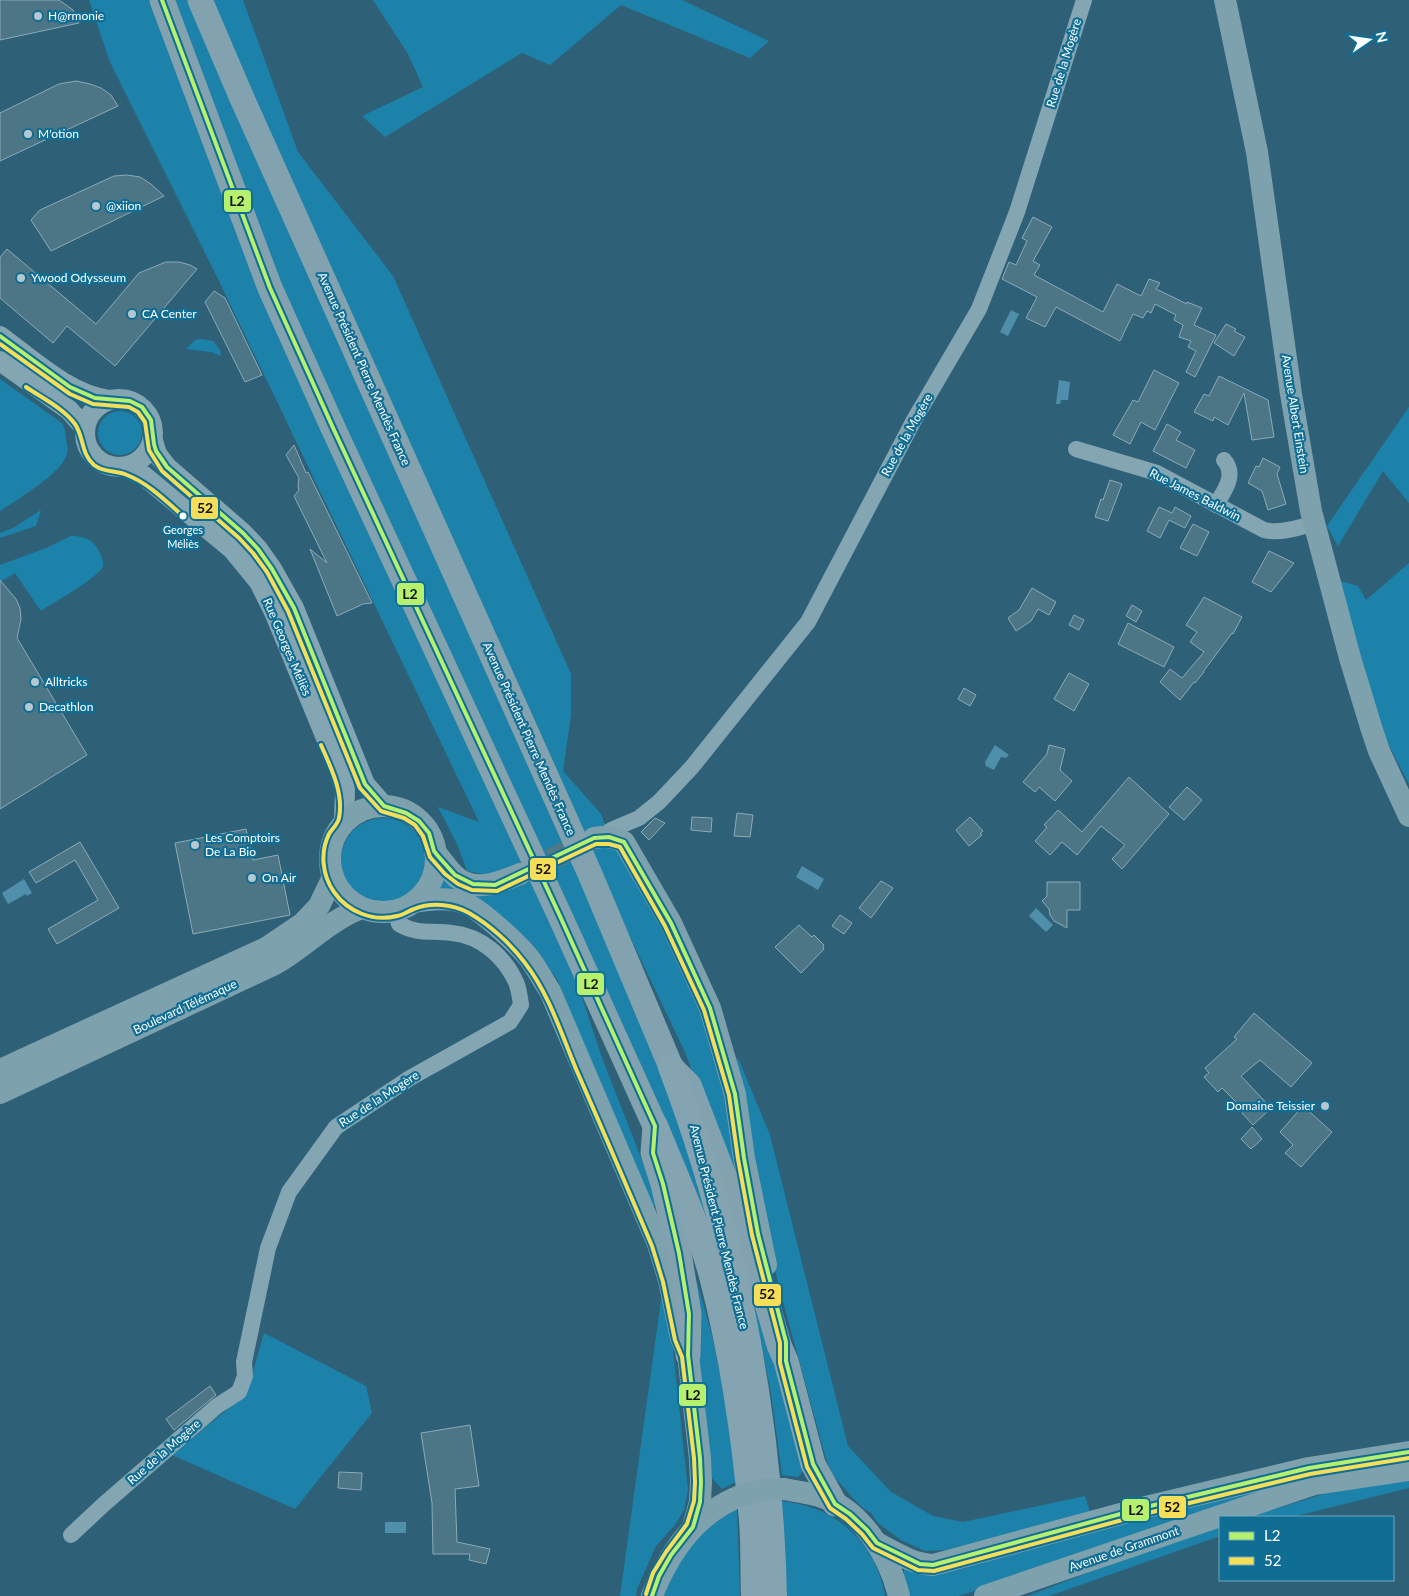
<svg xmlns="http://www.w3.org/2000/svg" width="1409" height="1596" font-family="Lato,sans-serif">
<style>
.green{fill:#1d82aa}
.water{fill:#508fab}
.building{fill:#4c7586;stroke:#8caab7}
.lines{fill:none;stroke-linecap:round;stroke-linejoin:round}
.secondary-tunnel{stroke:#4d798b;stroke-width:22;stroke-dasharray:22 11;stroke-linecap:butt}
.minor{stroke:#84a5b2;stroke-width:16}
.tertiary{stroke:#84a5b2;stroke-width:20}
.secondary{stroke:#7ea1ae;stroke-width:22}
.primary{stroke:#82a2b0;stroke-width:25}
.trunk{stroke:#84a4b1;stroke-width:26}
.secondary-bridge{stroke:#7ea1ae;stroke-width:22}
.bus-1-casing{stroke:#106e95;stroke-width:8}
.bus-2-casing{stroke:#106e95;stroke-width:8}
.bus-1{stroke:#b5f16e;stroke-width:4}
.bus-2{stroke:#f5df58;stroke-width:4}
.poi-dot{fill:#b6c8cf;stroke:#106e95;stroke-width:2}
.bus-dot{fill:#fff;stroke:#106e95;stroke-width:2}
.labels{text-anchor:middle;stroke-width:4.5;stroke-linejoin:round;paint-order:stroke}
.bus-label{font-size:11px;fill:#fff;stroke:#106e95}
.poi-label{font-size:12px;fill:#fff;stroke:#106e95;text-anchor:start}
.street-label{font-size:12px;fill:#fff;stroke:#106e95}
.line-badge{stroke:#106e95;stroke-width:2}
.pale-badge-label{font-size:14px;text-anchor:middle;font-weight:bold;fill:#111}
</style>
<rect width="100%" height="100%" fill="#2e6177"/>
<!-- green -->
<g class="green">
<polygon points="89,0 150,0 206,149 574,973 602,1058 659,1204 650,1208 557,979 523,938 438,890 444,876 487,875 467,871 457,844 438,807 479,822 220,283 110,62"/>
<polygon points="173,0 191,0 538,779 679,1116 723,1276 311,367"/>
<polygon points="211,0 243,0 298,152 393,276 571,674 571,715 563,771 601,814 605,825 623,849 709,1026 728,1096 745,1213 685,1052 610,895"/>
<polygon points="373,0 682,0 769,41 750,58 621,5 550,65 522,53 385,137 362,116 423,87 408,54"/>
<polygon points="200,339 213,341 220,350 221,356 211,352 186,349 195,340"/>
<path d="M0,379l62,44c3,5 3,9 4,15 1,6 3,13 0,19 -9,19 -48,42 -66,54z"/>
<polygon points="1409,407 1409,503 1383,471 1338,546 1327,526"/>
<circle cx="120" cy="433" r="22"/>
<polygon points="41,510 36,526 0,538 0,533 13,528"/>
<path d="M71,536c11,0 20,2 26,12 3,5 7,12 6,18 -3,11 -51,37 -62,45l-26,-38 -15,9v-17l46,-17z"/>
<polygon points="1409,563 1409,784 1379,726 1337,580 1358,586 1366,600"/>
<circle cx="383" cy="860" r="42"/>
<polygon points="738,1058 770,1135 848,1446 891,1492 933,1516 963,1522 1085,1496 1090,1512 946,1550 925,1551 901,1540 878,1523 871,1513 863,1508 851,1496 833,1475 826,1459 779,1287 751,1163 736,1061"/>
<polygon points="687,1247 712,1335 726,1404 737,1481 722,1489 711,1477"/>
<polygon points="749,1284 806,1468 798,1477 782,1475 771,1393"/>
<polygon points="662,1293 673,1349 688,1490 684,1510 675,1525 656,1546 637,1589 636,1596 620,1596"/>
<polygon points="264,1333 366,1386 372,1413 295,1509 172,1455 247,1393"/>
<polygon points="1311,1473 1078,1559 958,1596 910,1596 904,1575 904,1567"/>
<polygon points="1409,1476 1409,1488 1292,1517 1249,1517 1350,1486"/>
<path d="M781,1501c54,5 95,41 104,95h-99z"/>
<path d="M737,1509l3,87h-76c6,-16 19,-42 30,-55 11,-13 28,-24 43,-32z"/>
<polygon points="1220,1526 1220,1536 1049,1596 1028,1596 1113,1563"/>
</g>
<!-- water -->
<g class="water">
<polygon points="1011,310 1019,314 1008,336 1000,332"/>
<polygon points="1059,380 1070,382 1068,400 1061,400 1060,404 1056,404"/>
<polygon points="995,745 1009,755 1006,758 1001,757 994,770 986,766 985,762"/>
<polygon points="802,866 824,879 818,890 796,877"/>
<polygon points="24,879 32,893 27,896 26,894 8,904 2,893"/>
<polygon points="1036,908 1053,925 1046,932 1029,916"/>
<rect x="385" y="1522" width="21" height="11"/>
</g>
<!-- building -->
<g class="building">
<polygon points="0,0 59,0 73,10 79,23 0,40"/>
<polygon points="76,81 90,84 101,88 111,95 118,106 0,161 0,113 59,84"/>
<polygon points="127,175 140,177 151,184 164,196 51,251 31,220 40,210 114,176"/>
<polygon points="1033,217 1052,227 1033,261 1040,265 1034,275 1103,312 1117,284 1141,296 1149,279 1160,283 1156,289 1187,304 1187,302 1202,308 1194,325 1216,335 1195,377 1186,372 1196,351 1188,347 1191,341 1179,337 1183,325 1174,320 1176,315 1155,304 1151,313 1147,311 1143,318 1133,314 1120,341 1056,307 1045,327 1026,318 1037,297 1002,279 1009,262 1016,265 1027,241 1022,238"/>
<polygon points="7,249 96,324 139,273 166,262 179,262 190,265 197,269 115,366 67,326 53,343 0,298 0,257"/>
<polygon points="214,291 225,298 262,375 245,382 205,302"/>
<polygon points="1226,324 1236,329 1234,331 1245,337 1234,356 1214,343"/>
<polygon points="1154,370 1179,383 1155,430 1141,422 1130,444 1113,435 1133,400 1138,402"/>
<polygon points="1219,376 1268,400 1274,437 1252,440 1244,393 1228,425 1214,417 1213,421 1194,412 1204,394 1209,396"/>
<polygon points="1167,424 1181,432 1176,440 1195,450 1186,468 1153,451"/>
<polygon points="294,445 306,473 308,472 372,603 363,604 337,616 310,549 327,563 294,496 299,490 298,486 299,478 286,455"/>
<polygon points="1263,458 1280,467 1277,474 1286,504 1268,510 1262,491 1248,483 1256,466 1259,467"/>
<polygon points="1110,480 1122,484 1108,521 1095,517 1101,499 1103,500"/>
<polygon points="1159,507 1172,513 1175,507 1191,516 1185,528 1169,520 1160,538 1147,531"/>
<polygon points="1193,524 1209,532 1197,556 1180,548"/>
<polygon points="1269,551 1294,563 1271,592 1252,582"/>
<polygon points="0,580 16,599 20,608 21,619 17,638 87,755 0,809"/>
<polygon points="1032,588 1056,602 1049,615 1038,609 1031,621 1016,631 1008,618 1019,610"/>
<polygon points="1204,597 1242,617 1233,634 1232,633 1203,672 1204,672 1195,683 1194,682 1180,700 1160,682 1170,669 1182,678 1204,652 1190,642 1197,632 1186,625"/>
<polygon points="1132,605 1142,611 1136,622 1126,616"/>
<polygon points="1074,615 1084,620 1079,630 1069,625"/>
<polygon points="1128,623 1174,647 1164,667 1118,644"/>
<polygon points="1069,673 1089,684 1074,711 1054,699"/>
<polygon points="964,688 976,695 970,706 958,699"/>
<polygon points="1049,745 1065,749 1060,770 1072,781 1055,801 1039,787 1035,792 1023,782 1047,754"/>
<polygon points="1129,777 1169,814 1122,869 1112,859 1125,845 1101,826 1077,855 1062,842 1050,855 1035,841 1047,827 1044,825 1058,810 1082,832"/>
<polygon points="1187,787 1202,800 1184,820 1169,807"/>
<polygon points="737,813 753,815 750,837 734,836"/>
<polygon points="692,817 712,818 711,832 691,830"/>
<polygon points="970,817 983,831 980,834 982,835 969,846 956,830"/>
<polygon points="655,818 665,823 649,840 641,832"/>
<polygon points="246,829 253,860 278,855 290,915 193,934 175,843"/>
<polygon points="80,842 119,908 57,944 48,929 98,900 75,860 36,883 29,872"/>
<polygon points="881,881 893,888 871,918 859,908"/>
<polygon points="1047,882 1080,882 1080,910 1067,910 1067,928 1054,921 1050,915 1049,909 1042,901 1047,896"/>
<polygon points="840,915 852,923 844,934 832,926"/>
<polygon points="799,925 812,937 814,935 824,945 823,947 824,949 801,973 775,947"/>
<polygon points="1254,1013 1312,1063 1291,1087 1260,1060 1241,1076 1271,1108 1253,1125 1242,1113 1244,1110 1222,1088 1218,1092 1204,1077 1209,1073 1205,1068 1237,1039 1234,1037"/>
<polygon points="1303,1106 1332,1132 1301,1167 1285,1153 1293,1145 1280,1132"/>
<polygon points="1252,1127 1262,1139 1251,1149 1241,1139"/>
<polygon points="210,1386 216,1395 174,1430 166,1419"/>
<polygon points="470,1425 479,1486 455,1489 457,1542 490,1549 486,1564 469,1560 470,1554 433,1554 432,1503 421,1433"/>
<polygon points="339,1472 362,1473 361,1490 338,1488"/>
</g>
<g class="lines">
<!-- secondary-tunnel -->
<polyline class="secondary-tunnel" points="520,874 593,839"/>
<!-- minor -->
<g class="minor">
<path d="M1076,449l81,24 107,57c15,4 35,-2 50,-7"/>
<path d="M1216,505c8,-14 21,-30 8,-45"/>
<polyline points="605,836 611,830 639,818 659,802 692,767 808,622 914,420 979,309 1017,212 1084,0"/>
<path d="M71,1535l32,-30 114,-99 22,-14 6,-16 -1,-14 24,-114 21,-56 47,-65 74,-49 100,-56 11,-17c-1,-7 -2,-16 -5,-23 -12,-26 -35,-46 -64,-49 -21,-3 -34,2 -53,-9l-4,-13"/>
</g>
<!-- tertiary -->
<g class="tertiary">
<path d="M0,336c33,24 68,58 109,64"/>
<polyline points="0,361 69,410 85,428"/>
<circle cx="119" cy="433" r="34"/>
<polyline points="153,441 157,454 167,467 243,533 258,549 272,569 294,608 365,784 384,806"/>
<polyline points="126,467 144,476 232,549 259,582 274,612 340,772 345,790 344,823"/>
</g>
<!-- secondary -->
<g class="secondary">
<polyline points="1225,0 1257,152 1291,394 1311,511 1350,658 1371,727 1379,751 1409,816"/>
<circle cx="383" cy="859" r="53"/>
<path d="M594,838c12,-2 19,-1 30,4l47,81 39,85 25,86 9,64 22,107"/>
<path d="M435,852c6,7 11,15 18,22 19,20 45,9 67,0"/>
<path d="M414,902c16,-3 37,-5 53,2 16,8 51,40 62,54 8,10 14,23 21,33l108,253 11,36 12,58 7,17 12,103 1,24 -1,20 -7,25"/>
<polyline points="0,1070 266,948 303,923 319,906 333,877"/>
<path d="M0,1093l275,-129c30,-17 54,-44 87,-56"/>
<path d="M784,1489c12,2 24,4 35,7 42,13 70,59 80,100"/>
<path d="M877,1543c19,10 35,21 56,22l213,-58 163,-39 100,-16"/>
<path d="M652,1596c17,-44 43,-82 88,-100"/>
<polyline points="985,1596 1314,1484 1409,1470"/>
</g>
<!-- primary -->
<g class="primary">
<polyline points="162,0 270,288 334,430 559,914 655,1126 653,1153 663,1184 679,1253 689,1314 688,1355"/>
<polyline points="200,0 241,96 590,874 671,1067 689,1085 733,1199 759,1275 779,1345 786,1361 813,1464 835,1504"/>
</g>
<!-- trunk -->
<g class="trunk">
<path d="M671,1067c64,167 99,350 103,529"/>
<path d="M655,1126c20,49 43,99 57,150 20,77 33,164 40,244 2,25 1,51 2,76"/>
</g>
<!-- secondary-bridge -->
<polyline class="secondary-bridge" points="740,1496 762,1490 784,1489"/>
<!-- bus-1 casing -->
<g class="bus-1-casing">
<g id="bus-1">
<polyline points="162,0 270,288 334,430 559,914 655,1126 653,1153 663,1184 679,1253 689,1314 688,1355 700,1458 701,1482 700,1502 693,1527 671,1555 659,1576 652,1596"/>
<polyline points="0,336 70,387 95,398 130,401 142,407 151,420 154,444 156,451 167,467 243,533 258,549 272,569 294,608 365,784 384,806 406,813 419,821 429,833 434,851 438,856 455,875 473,884 495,885 594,838 609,837 624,842 671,923 710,1008 735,1094 744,1158 758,1234 786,1342 786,1361 813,1464 835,1504 850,1514 867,1530 877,1543 920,1564 933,1565 1146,1507 1309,1468 1409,1452"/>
</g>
</g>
<!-- bus-2 casing -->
<g class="bus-2-casing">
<g id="bus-2">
<polyline points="0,344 70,394 93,404 129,407 138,412 145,422 149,450 162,471 239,538 253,553 267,572 288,611 360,788 381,811 404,818 415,825 423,836 430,857 445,874 458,884 472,890 497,891 596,844 609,844 620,847 665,926 704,1010 729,1095 738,1159 752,1235 780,1343 780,1363 807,1467 830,1508 846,1519 862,1534 873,1548 918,1570 934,1571 1148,1513 1310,1474 1409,1458"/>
<path d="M26,387c16,11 37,21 49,37 9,13 6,30 19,41 10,8 22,5 33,10 21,8 39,26 56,41"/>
<path d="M321,745c10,23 23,48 18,73 -1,6 -7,11 -10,16 -9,18 -7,41 5,58 14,20 39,30 63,24 6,-1 11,-5 17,-7 17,-7 39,-5 55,4 21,12 42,31 56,50 24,31 36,70 51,106 26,59 51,118 76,177l11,36 12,58 7,17 12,101 1,24 -1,19 -7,23 -21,28 -13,21 -7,21"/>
</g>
</g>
<!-- bus-1 -->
<use href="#bus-1" class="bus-1"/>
<!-- bus-2 -->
<use href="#bus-2" class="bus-2"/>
</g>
<!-- markers -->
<g class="poi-dot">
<circle cx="38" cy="16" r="5"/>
<circle cx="28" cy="134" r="5"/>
<circle cx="96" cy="206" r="5"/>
<circle cx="21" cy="278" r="5"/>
<circle cx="132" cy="314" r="5"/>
<circle cx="35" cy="682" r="5"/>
<circle cx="29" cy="707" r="5"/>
<circle cx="195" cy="845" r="5"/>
<circle cx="252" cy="878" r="5"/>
<circle cx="1325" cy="1106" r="5"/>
</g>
<circle class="bus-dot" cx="183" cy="516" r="4.5"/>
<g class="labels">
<!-- bus labels -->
<g class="bus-label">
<text x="183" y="534">Georges<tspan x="183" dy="14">Méliès</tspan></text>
</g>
<!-- poi labels -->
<g class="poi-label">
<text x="48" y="20">H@rmonie</text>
<text x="38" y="138">M'otion</text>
<text x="106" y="210">@xiion</text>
<text x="31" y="282">Ywood Odysseum</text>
<text x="142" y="318">CA Center</text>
<text x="45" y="686">Alltricks</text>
<text x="39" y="711">Decathlon</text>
<text x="205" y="842">Les Comptoirs<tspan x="205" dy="14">De La Bio</tspan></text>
<text x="262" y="882">On Air</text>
<text x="1315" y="1110" text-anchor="end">Domaine Teissier</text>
</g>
<!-- street labels -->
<g class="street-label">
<text transform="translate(1064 63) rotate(-73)" y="4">Rue de la Mogère</text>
<text transform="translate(364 369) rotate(66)" y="4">Avenue Président Pierre Mendès France</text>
<text transform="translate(1295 414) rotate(81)" y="4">Avenue Albert Einstein</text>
<text transform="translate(907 435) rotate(-61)" y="4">Rue de la Mogère</text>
<text transform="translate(1195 495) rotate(27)" y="4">Rue James Baldwin</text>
<text transform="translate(287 647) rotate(67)" y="4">Rue Georges Méliès</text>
<text transform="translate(529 739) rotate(66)" y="4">Avenue Président Pierre Mendès France</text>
<text transform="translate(185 1007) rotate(-25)" y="4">Boulevard Télémaque</text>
<text transform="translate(379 1099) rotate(-33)" y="4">Rue de la Mogère</text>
<text transform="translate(719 1227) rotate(76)" y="4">Avenue Président Pierre Mendès France</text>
<text transform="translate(164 1452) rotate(-41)" y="4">Rue de la Mogère</text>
<text transform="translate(1124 1549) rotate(-19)" y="4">Avenue de Grammont</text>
</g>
</g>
<g class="line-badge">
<rect x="223" y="189" width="29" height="24" rx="5" fill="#b5f16e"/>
<rect x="190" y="496" width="29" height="24" rx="5" fill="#f5df58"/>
<rect x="396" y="582" width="29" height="24" rx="5" fill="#b5f16e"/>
<rect x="529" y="857" width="28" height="24" rx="5" fill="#f5df58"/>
<rect x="576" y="972" width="29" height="24" rx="5" fill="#b5f16e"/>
<rect x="753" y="1283" width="29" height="24" rx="5" fill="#f5df58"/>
<rect x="678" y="1383" width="29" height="24" rx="5" fill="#b5f16e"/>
<rect x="1158" y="1495" width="29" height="24" rx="5" fill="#f5df58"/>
<rect x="1121" y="1498" width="29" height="24" rx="5" fill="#b5f16e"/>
</g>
<g class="pale-badge-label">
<text x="237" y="206">L2</text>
<text x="205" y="513">52</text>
<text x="410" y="599">L2</text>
<text x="543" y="874">52</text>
<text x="591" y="989">L2</text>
<text x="767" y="1299">52</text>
<text x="693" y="1400">L2</text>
<text x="1172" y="1512">52</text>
<text x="1136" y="1515">L2</text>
</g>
<!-- legend -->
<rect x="1219" y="1516" width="175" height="65" fill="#106e95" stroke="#70a8bf"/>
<rect x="1229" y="1532" width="25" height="8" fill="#b5f16e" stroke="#70a8bf"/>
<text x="1264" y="1541" font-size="15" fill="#ffffff">L2</text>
<rect x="1229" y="1557" width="25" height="8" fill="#f5df58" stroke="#70a8bf"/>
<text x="1264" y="1566" font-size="15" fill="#ffffff">52</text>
<!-- north arrow -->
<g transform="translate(1369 40) rotate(77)" stroke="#106e95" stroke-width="4" paint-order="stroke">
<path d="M0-4L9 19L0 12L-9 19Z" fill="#ffffff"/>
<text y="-8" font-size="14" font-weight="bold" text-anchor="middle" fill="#ffffff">N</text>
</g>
</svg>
